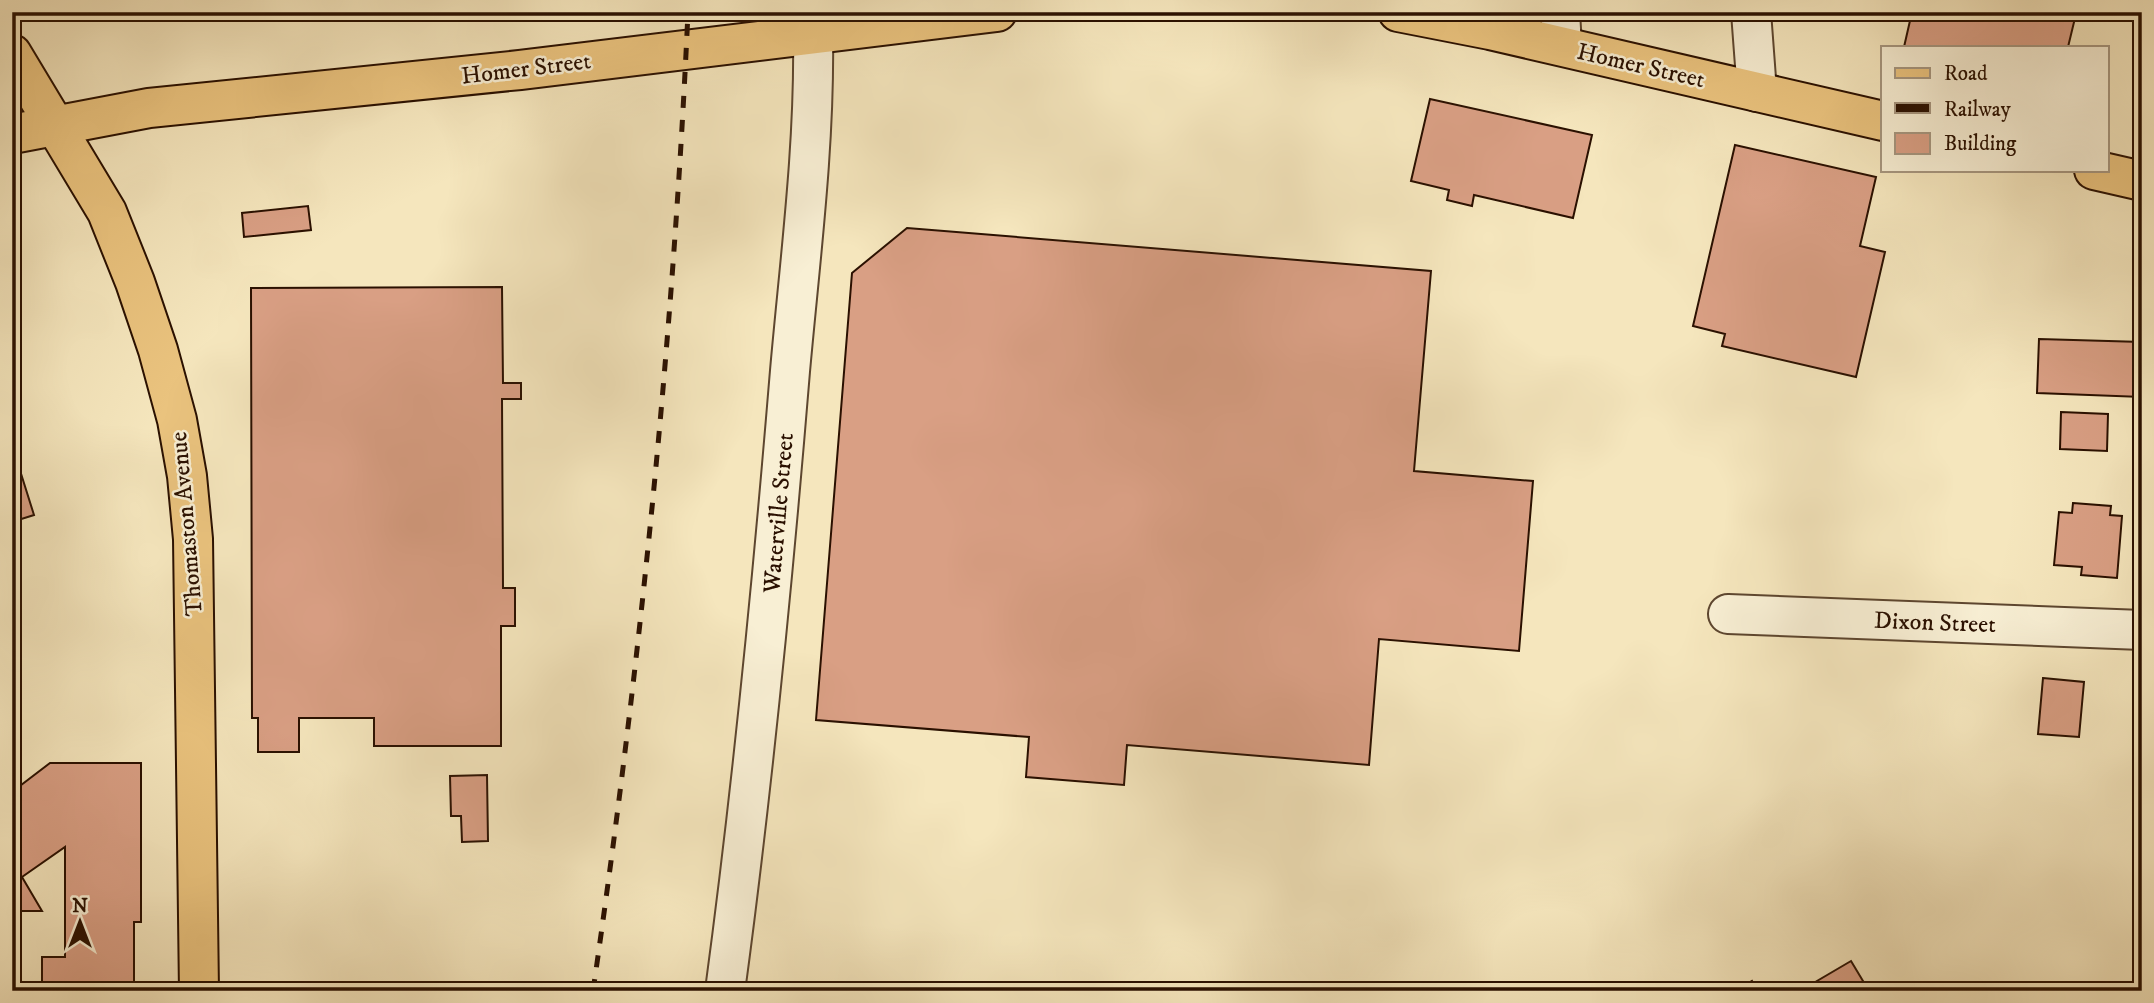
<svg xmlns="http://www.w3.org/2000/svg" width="2154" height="1003" font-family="'IM FELL DW Pica',serif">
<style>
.building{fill:#d99f84;stroke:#2a1000;stroke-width:2}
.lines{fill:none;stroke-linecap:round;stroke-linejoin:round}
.minor-casing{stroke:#5d462f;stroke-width:42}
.major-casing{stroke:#2a1000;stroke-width:42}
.minor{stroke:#f8efd4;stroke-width:38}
.major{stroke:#eac37e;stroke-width:38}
.rail{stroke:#2a1000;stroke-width:5;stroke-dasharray:12 12;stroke-linecap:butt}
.labels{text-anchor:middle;stroke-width:5;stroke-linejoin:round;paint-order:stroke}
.street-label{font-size:24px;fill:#2a1000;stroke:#f8efd4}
</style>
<rect width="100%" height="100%" fill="#f5e6bd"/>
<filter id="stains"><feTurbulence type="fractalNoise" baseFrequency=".00286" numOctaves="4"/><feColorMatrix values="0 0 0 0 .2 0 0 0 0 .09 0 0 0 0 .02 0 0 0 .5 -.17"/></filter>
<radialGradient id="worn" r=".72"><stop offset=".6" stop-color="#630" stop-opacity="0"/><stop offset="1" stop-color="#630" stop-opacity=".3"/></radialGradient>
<!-- building -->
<g class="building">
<polygon points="223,12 262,12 263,18 224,21"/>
<polygon points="1912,12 2050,12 2075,18 2068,47 1904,47"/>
<polygon points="1430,99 1592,135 1573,218 1474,195 1472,206 1447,200 1449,190 1411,181"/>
<polygon points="1735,145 1876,177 1860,246 1885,252 1856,377 1722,346 1725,334 1693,326"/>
<polygon points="308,206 311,230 244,237 242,213"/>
<polygon points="907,228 1431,271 1414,471 1533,481 1519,651 1379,639 1369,765 1127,745 1124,785 1026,777 1029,737 816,720 852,273"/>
<polygon points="502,287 503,383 521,383 521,399 502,399 503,588 515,588 515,626 501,626 501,746 374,746 374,718 299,718 299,752 258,752 258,718 252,718 251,288"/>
<polygon points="2039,339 2142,342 2142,397 2037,393"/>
<polygon points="2061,412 2108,414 2107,451 2060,449"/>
<polygon points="12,445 34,515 12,522"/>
<polygon points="2073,503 2111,506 2110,515 2122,516 2117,578 2081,575 2082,567 2054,565 2059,512 2072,513"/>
<polygon points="2043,678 2084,682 2079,737 2038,734"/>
<polygon points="50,763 141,763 141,922 134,922 134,987 42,987 42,957 65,957 65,847 22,877 42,911 12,911 12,792"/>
<polygon points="487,775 488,841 462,842 461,816 451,816 450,776"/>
<polygon points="1851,961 1869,991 1800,991"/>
<polygon points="1752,981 1758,991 1736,991"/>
</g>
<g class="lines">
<!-- minor casing -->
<g class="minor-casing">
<g id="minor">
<polyline points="1560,12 1562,46"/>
<polyline points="1751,12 1757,92"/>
<polyline points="1728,614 2142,630"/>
<path d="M725,991c28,-207 48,-413 65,-620 10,-112 25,-225 23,-338"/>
</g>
</g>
<!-- major casing -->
<g class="major-casing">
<g id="major">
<polyline points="1398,12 1490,30 1883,121"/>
<polyline points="12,54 107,212 135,282 158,350 177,420 187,476 193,539 199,991"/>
<polyline points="12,134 149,108 520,70 997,12"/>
<polyline points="2094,170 2142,181"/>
</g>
</g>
<!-- minor -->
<use href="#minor" class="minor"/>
<!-- major -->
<use href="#major" class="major"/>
<!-- rail -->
<path class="rail" d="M593,991c47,-325 80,-651 95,-979"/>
</g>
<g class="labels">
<!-- street labels -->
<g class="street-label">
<text transform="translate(1641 65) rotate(13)" y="8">Homer Street</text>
<text transform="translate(526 68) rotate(-7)" y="8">Homer Street</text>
<text transform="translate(778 513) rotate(-85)" y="8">Waterville Street</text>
<text transform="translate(186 524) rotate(-95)" y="8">Thomaston Avenue</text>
<text transform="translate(1935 622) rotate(2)" y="8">Dixon Street</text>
</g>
</g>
<!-- margin -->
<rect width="2154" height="1003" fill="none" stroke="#f5e6bd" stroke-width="42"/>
<rect x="14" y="14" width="2126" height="975" fill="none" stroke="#2a1000" stroke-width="3.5"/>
<rect x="21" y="21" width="2112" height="961" fill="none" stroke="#2a1000" stroke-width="2"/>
<!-- legend -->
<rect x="1881" y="46" width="228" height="126" fill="#f8efd4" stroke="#a6967f" stroke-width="2"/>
<rect x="1895" y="68" width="35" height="10" fill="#eac37e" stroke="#a6967f" stroke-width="2"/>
<text x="1944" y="80" font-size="21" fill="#2a1000">Road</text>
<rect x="1895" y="103" width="35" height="10" fill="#2a1000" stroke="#a6967f" stroke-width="2"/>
<text x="1944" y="116" font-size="21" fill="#2a1000">Railway</text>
<rect x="1895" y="133" width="35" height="21" fill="#d99f84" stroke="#a6967f" stroke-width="2"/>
<text x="1944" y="150" font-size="21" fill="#2a1000">Building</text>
<!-- north arrow -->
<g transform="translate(80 922)" stroke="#f8efd4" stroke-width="5" paint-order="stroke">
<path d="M0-5L12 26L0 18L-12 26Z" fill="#2a1000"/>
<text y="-10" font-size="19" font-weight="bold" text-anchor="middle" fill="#2a1000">N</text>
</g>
<rect width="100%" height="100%" filter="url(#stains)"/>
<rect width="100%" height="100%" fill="url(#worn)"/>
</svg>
